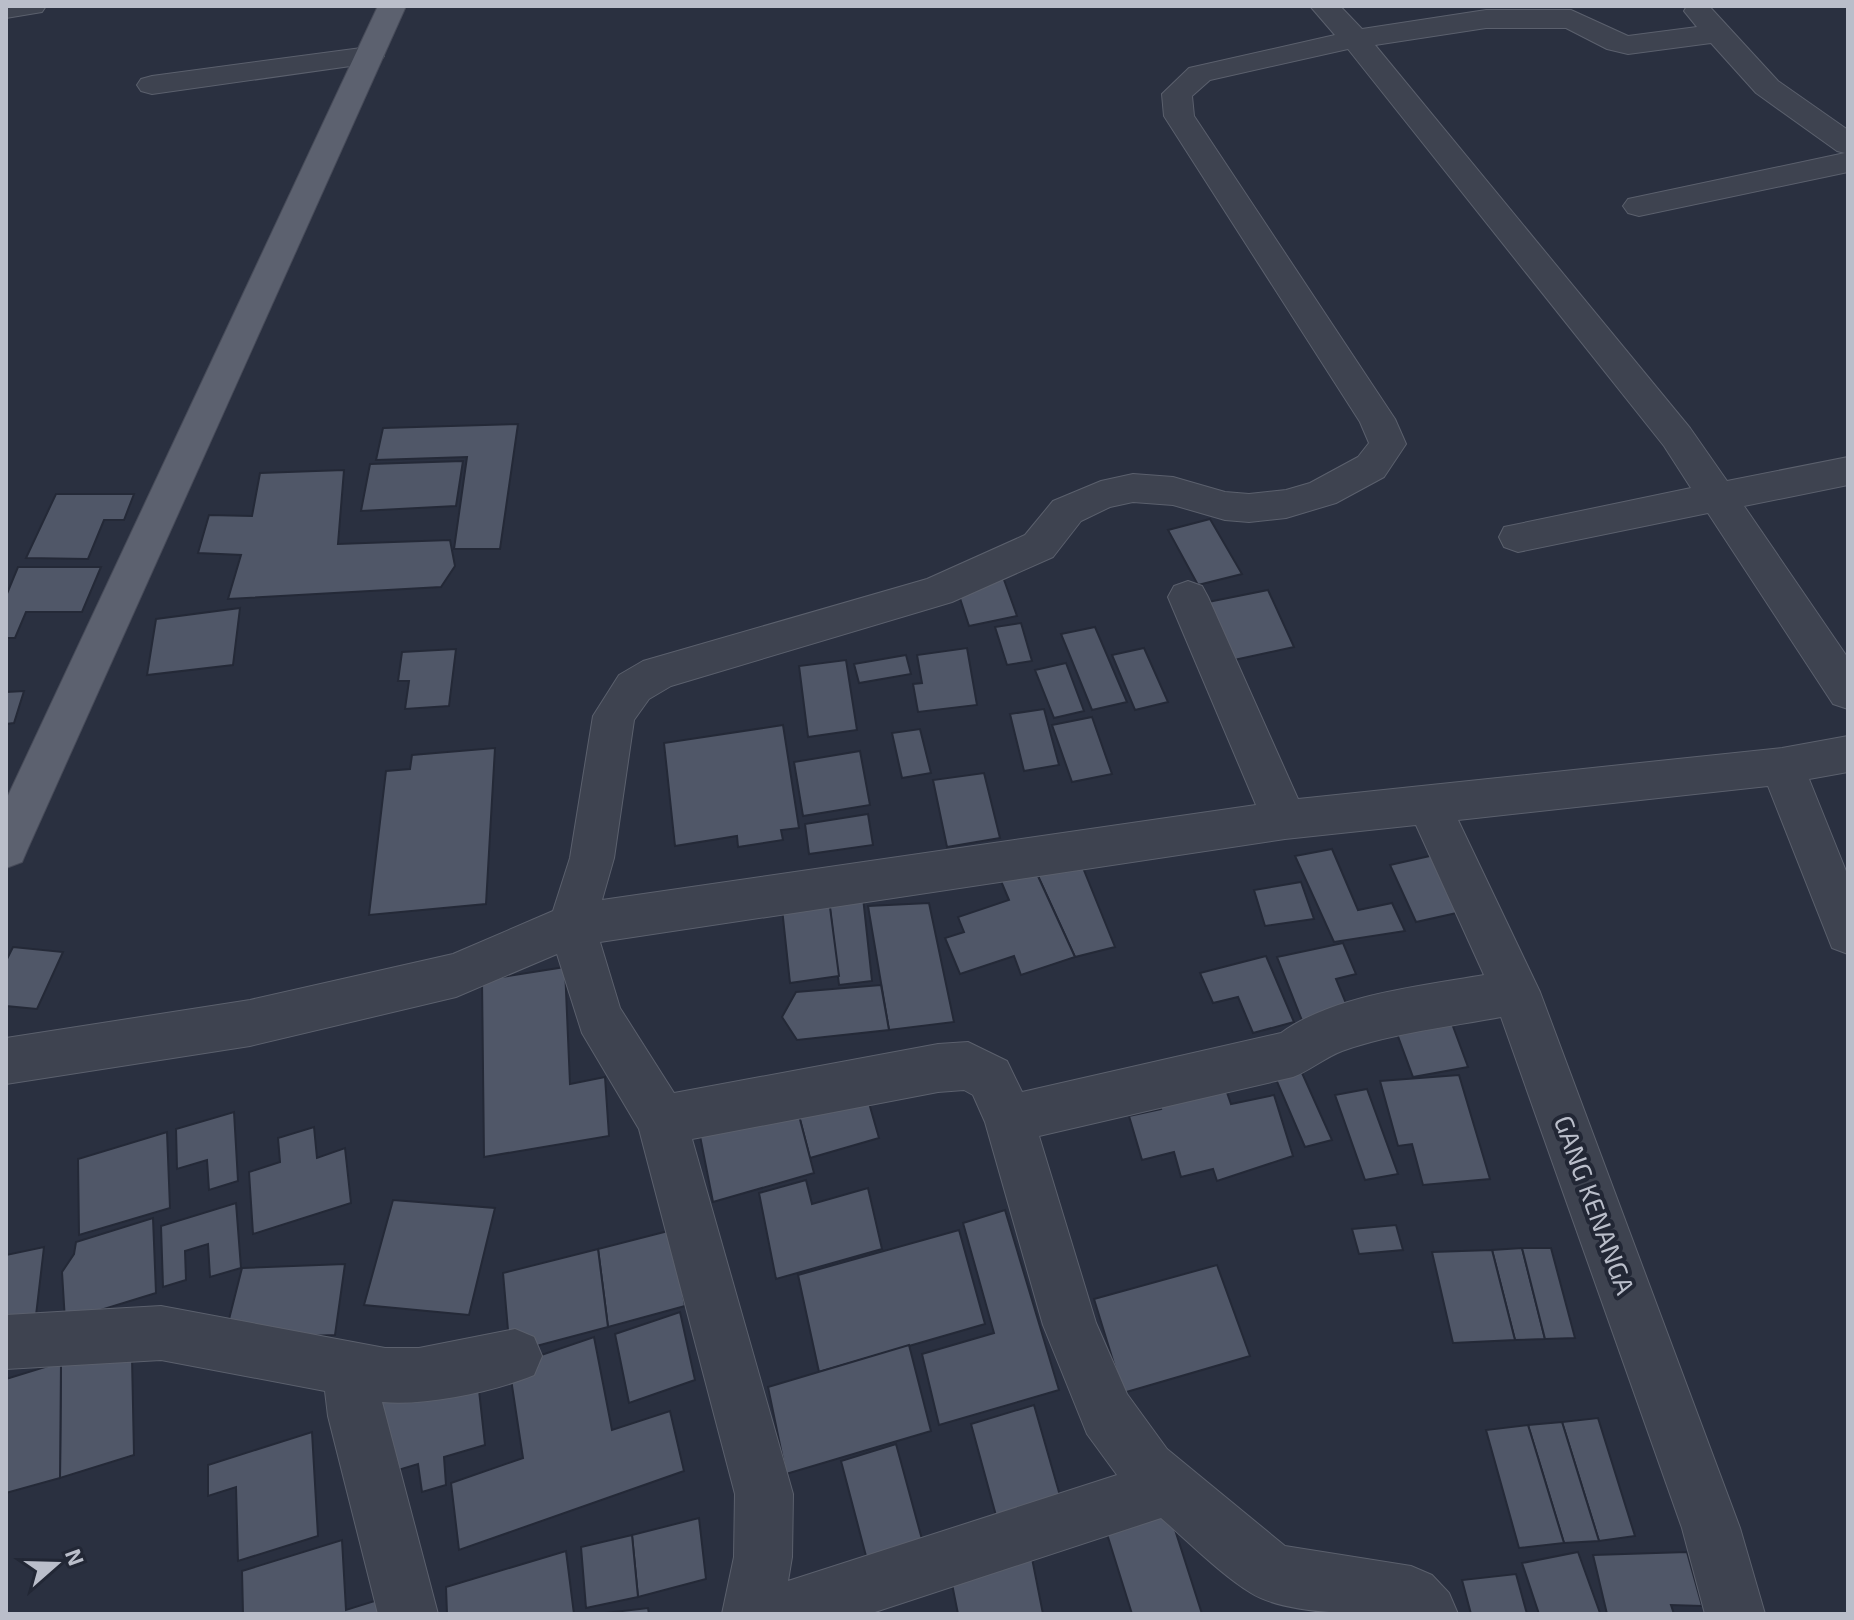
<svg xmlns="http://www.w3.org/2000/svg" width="1854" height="1620" font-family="'Exo 2',sans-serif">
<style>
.building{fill:#505768;stroke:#242937;stroke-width:2}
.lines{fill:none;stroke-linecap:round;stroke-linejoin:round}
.minor-casing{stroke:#5b606d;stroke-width:2}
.major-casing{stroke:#474b59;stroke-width:2}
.minor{fill:#3e4350;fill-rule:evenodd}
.major{fill:#5c616f;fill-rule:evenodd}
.labels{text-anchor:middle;stroke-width:8;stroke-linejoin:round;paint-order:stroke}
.street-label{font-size:26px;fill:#babeca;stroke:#222735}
</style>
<rect width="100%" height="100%" fill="#2a3040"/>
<!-- building -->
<g class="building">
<polygon points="518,424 500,549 454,549 467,457 376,460 383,428"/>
<polygon points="463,461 456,506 361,511 370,464"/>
<polygon points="344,470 338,544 450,540 455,566 441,587 228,599 241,555 198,553 209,515 252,516 260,473"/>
<polygon points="56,494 134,494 124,520 104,520 88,559 26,558"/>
<polygon points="1210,519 1242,574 1198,585 1168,530"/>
<polygon points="18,567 101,567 82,612 26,612 15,638 6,638 6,596"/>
<polygon points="1003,577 1017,616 969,626 956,586"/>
<polygon points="1268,590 1294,647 1234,660 1208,602"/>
<polygon points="240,608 233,665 147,675 156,619"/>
<polygon points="1021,623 1032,661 1007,665 995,627"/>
<polygon points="1095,627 1127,702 1092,710 1061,634"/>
<polygon points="967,648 977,705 918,712 913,684 922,683 917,655"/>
<polygon points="1144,648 1168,702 1135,710 1112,655"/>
<polygon points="456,649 449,706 405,709 409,681 398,681 402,652"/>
<polygon points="906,655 911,674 859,683 854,664"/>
<polygon points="846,660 857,730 808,737 799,666"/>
<polygon points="1066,663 1084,711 1054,718 1035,670"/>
<polygon points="24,691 14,723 6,724 6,692"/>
<polygon points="1044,709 1059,765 1024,771 1010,714"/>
<polygon points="1092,717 1112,774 1072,782 1052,725"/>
<polygon points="783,725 799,828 781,830 783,840 738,847 737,836 675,846 664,743"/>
<polygon points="920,729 931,773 902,778 892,733"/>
<polygon points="495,748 486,904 369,915 386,771 410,769 412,755"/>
<polygon points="860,751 870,805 803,816 794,762"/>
<polygon points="984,773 1000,838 947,847 933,780"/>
<polygon points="868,814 873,845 809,854 805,824"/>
<polygon points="1332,849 1358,910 1392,903 1405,931 1334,942 1295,856"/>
<polygon points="1077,853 1115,947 1075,957 1032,863"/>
<polygon points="1443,853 1470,910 1416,922 1390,865"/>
<polygon points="1032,863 1075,957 1021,975 1014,956 960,974 945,938 964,932 958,917 1009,900 998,874"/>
<polygon points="1301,882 1314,919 1265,926 1254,890"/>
<polygon points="862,888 872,981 839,985 828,892"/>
<polygon points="828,892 839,976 790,983 781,899"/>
<polygon points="929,903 954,1022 889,1030 868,906"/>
<polygon points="1343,943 1356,974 1336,979 1350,1013 1303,1023 1277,957"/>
<polygon points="13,947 63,952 37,1009 6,1006 6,961"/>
<polygon points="1266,956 1294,1022 1253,1033 1238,997 1213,1003 1200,973"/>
<polygon points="565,967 570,1084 605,1077 609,1136 484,1157 482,980"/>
<polygon points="881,985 889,1030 797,1040 782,1017 796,992"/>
<polygon points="1451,1021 1468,1067 1413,1077 1396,1031"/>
<polygon points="1294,1055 1332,1140 1305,1147 1269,1063"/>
<polygon points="1221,1075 1231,1104 1274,1095 1293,1156 1217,1181 1213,1169 1181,1177 1174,1152 1142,1160 1129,1116 1161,1109 1155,1091"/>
<polygon points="1459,1075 1490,1179 1423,1185 1412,1144 1398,1146 1380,1081"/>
<polygon points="865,1089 879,1138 810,1158 797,1108"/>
<polygon points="1367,1089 1398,1174 1365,1180 1335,1095"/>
<polygon points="797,1108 814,1173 713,1202 700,1136"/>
<polygon points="234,1112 238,1181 209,1190 207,1160 177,1169 176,1129"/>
<polygon points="314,1127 317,1158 345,1148 351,1203 253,1234 249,1172 280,1162 278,1138"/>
<polygon points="167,1132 170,1208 79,1235 78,1159"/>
<polygon points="806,1180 812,1204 868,1188 882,1249 776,1279 759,1193"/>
<polygon points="393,1200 495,1208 469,1315 364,1305"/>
<polygon points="236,1203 241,1268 210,1277 208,1244 185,1251 186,1280 163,1287 161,1226"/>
<polygon points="1005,1210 1059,1390 939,1425 922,1354 994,1333 963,1223"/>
<polygon points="153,1218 156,1293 65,1321 62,1272 74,1254 76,1242"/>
<polygon points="1396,1225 1403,1250 1359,1254 1352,1229"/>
<polygon points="672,1230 685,1306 608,1327 598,1249"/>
<polygon points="959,1230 985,1324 819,1372 798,1275"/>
<polygon points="44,1247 35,1324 6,1330 6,1255"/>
<polygon points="1522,1248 1545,1339 1515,1340 1492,1250"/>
<polygon points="1522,1248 1551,1248 1575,1338 1545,1339"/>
<polygon points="598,1249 608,1327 510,1353 503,1273"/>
<polygon points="1492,1250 1515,1340 1453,1343 1432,1252"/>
<polygon points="345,1264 335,1335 224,1339 242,1268"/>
<polygon points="1217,1265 1250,1356 1123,1393 1094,1299"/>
<polygon points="680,1312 695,1380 629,1403 615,1334"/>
<polygon points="594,1337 612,1430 670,1411 684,1471 459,1550 451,1483 523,1458 509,1366"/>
<polygon points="909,1345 931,1431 786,1474 768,1387"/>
<polygon points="132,1357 134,1455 60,1478 61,1362"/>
<polygon points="61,1362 60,1478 6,1493 6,1379"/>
<polygon points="477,1372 485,1445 444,1457 446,1485 422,1492 418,1464 385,1474 380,1400"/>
<polygon points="1034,1405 1065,1513 1001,1534 971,1424"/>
<polygon points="1598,1418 1635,1536 1599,1541 1562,1422"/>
<polygon points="1562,1422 1599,1541 1564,1543 1528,1425"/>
<polygon points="1528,1425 1564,1543 1519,1548 1486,1430"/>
<polygon points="312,1432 318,1536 238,1561 236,1487 208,1496 208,1465"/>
<polygon points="896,1444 926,1554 871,1575 841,1461"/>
<polygon points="1170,1514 1202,1614 1132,1614 1107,1534"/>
<polygon points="699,1518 706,1579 638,1597 632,1535"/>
<polygon points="632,1535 638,1597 586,1608 581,1547"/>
<polygon points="342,1540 346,1610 384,1598 385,1614 243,1614 242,1571"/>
<polygon points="1029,1543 1043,1614 958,1614 948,1564"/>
<polygon points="566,1551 574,1614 447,1614 446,1587"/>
<polygon points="1578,1552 1600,1613 1539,1614 1522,1563"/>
<polygon points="1687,1552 1702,1606 1671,1605 1674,1614 1607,1614 1593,1555"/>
<polygon points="1516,1574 1527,1614 1471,1614 1462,1580"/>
<polygon points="648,1608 649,1614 597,1614"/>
</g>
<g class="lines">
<!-- minor casing -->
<g class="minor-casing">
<g id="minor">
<polygon points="6,6 46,6 42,12 6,18"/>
<path d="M1310,6h30l22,23 124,-19h85l57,26 69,-9 -13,-16 3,-5h22l69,75 70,49v42l-209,44 -11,-3 -5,-7 5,-7 217,-46 -8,-2 -81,-58 -45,-50 -83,11 -21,-5 -41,-21h-80l-111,17 315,383 37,53 121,-24v28l-104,21 104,152v51l-15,-5 -125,-191 -190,39 -14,-5 -5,-10 5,-10 187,-39 -27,-42 -316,-397 -138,31 -18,16 2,20 201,303 11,25 -22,33 -48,26 -50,15 -37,4 -24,-2 -52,-15 -40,-3 -23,5 -29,14 -28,36 -101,45 -281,84 -22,13 -15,21 -20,138 -12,42 654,-95 -88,-208 6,-11 14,-5 14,5 6,11 90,202 484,-51 66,-12v36l-39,7 39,97v78l-16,-6 -64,-162 -310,34 82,172 200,536 25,86h-60l-23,-86 -181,-511c-53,10 -108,16 -159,34 -18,7 -31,19 -49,26l-254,59 57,187 31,71 40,55 118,97 126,20 21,9 17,18 9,21c-52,0 -164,6 -207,-21 -31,-19 -62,-51 -90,-75l-292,96h-147l12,-57 1,-63 -96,-365 -57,-96 -25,-79 -101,43 -206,49 -244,38v-46l244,-38 203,-46 100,-43 17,-53 23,-142 26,-41 24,-14 284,-82 98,-44 28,-34 48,-20 32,-7 40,3 52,15 24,2 37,-4 24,-7 48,-26 11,-14 -9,-21 -196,-306 -2,-22 27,-26 146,-33zM1416,825l68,150c-62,11 -151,20 -203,58l-259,59 -15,-31 -39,-19 -30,2 -264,49 -54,-85 -20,-66 685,-103zM964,1090l9,5 12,27 58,203 44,109 30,41 -329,106 4,-24 1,-63 -101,-355 246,-47z"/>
<polygon points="369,47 379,50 384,56 379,62 152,94 141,91 137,85 141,79 152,76"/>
<path d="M161,1306l224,42h34l96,-19 19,8 8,19 -8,19c-41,17 -108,31 -152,27l56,212h-60l-50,-198 -3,-25 -164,-31 -155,9v-54z"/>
</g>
</g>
<!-- major casing -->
<g class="major-casing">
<polygon id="major" points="378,6 406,6 28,848 22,862 6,868 6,800"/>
</g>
<!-- minor -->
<use href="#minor" class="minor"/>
<!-- major -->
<use href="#major" class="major"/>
</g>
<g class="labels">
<!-- street labels -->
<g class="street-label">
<text transform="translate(1594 1205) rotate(70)" y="9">GANG KENANGA</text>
</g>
</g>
<!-- border -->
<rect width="1854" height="1620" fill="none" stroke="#babeca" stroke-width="16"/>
<!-- north arrow -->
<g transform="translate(56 1564) rotate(70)" stroke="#222735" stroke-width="6" paint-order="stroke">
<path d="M0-6L14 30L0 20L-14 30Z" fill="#babeca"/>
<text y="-12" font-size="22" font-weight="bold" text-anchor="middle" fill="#babeca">N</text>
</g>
</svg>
